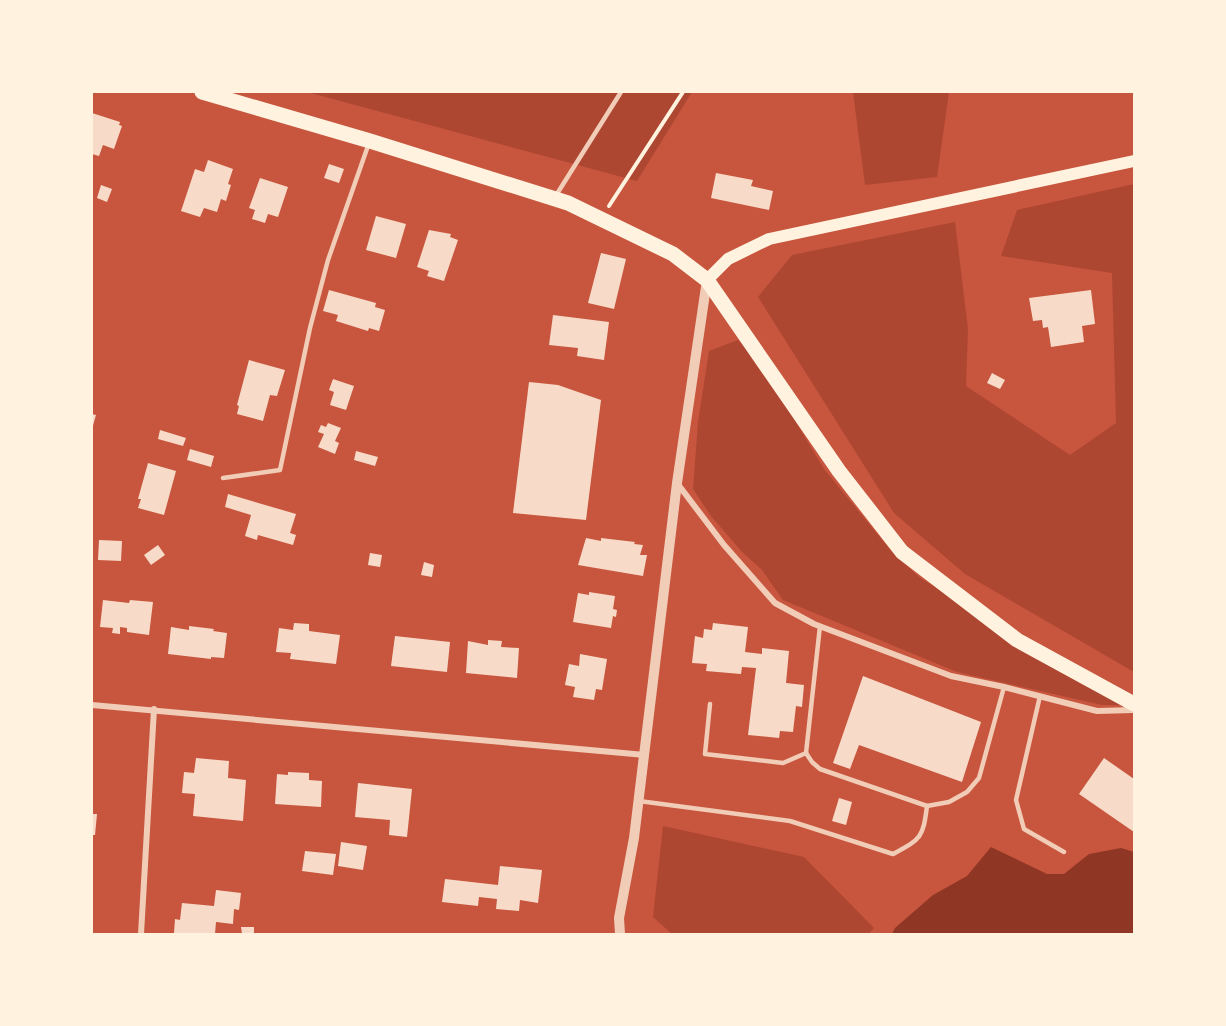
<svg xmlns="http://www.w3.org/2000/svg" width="1226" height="1026" font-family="Helvetica,sans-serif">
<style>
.green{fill:#ae4732}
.water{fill:#8f3625}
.building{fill:#f7dbc8}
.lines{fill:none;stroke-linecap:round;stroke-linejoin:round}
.path{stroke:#fff3e0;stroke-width:4}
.service{stroke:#f1ccb7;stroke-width:4.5}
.minor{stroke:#f1ccb7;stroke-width:6}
.tertiary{stroke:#f1ccb7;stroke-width:10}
.secondary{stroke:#fff3e0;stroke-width:12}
.primary{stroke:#fff3e0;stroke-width:15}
</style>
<rect width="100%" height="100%" fill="#c8553d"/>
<!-- green -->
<g class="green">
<polygon points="307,92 692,92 637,181"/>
<polygon points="853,92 949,92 937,177 865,185"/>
<polygon points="1134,184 1134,672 965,574 894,513 758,297 792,255 955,222 968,329 966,386 1070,455 1116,423 1112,273 1001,256 1017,210"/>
<polygon points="738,340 764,369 824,469 892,552 919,577 1124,705 1102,705 957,672 783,600 762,570 742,552 711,516 693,489 698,422 709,351"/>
<polygon points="663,826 804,857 874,928 869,934 672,934 653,917"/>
</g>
<!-- water -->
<polygon class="water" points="991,847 1047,874 1064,874 1089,854 1121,848 1134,852 1134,934 892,934 895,928 933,895 967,876"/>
<!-- building -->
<g class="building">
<polygon points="92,113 120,122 119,125 122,126 114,149 103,145 99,156 92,154"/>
<polygon points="208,160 233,169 228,184 231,185 226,201 221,199 217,212 204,208 200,217 181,211 195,169 204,172"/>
<polygon points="329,164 344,169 339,183 324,178"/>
<polygon points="716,173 753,180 751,186 773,191 769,210 711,198"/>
<polygon points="260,178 288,187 278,217 268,214 265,223 252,219 255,210 249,208"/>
<polygon points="101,185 112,189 107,202 97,198"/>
<polygon points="376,216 406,224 396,258 366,250"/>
<polygon points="429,230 451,234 450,237 458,240 444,281 427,276 429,271 417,267"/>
<polygon points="601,253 626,259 614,309 588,303"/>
<polygon points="329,290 376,303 375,307 385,310 379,331 369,328 368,331 336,321 338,315 323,311"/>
<polygon points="1091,290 1095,324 1082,326 1084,342 1051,347 1048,327 1043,328 1042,320 1033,321 1029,298"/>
<polygon points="553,315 609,322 604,360 577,356 578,348 549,345"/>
<polygon points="249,360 285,370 277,396 270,395 263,421 237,414 239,406 237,405"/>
<polygon points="992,373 1005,380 1000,389 987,383"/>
<polygon points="333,379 354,386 346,410 330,405 334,392 329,390"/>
<polygon points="529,382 558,385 601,400 586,520 513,513"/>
<polygon points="92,414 96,415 92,429"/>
<polygon points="328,423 341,428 335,441 339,443 335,454 318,447 324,434 318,432 321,425 326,427"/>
<polygon points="160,430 186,438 183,446 158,439"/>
<polygon points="190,449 214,456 211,467 187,460"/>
<polygon points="356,451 378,457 375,466 354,460"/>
<polygon points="148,463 176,471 164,515 138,508 141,499 138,499"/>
<polygon points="228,494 296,514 290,533 296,535 293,545 258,535 257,540 245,536 251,515 225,507"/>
<polygon points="586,538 601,541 601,538 635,542 634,544 643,545 640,555 647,555 643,576 578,565"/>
<polygon points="99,540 122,541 121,561 98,560"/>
<polygon points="158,545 165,555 151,565 144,555"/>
<polygon points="370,553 382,555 380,567 368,565"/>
<polygon points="424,562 434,565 432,577 421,575"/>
<polygon points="589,592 615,596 613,609 617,610 616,617 613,616 611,628 573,622 578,593 589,595"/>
<polygon points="103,600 129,603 130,600 153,602 149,635 127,632 127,628 120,627 120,634 112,633 113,628 100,627"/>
<polygon points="294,623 309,624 309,631 340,635 336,664 290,659 291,653 276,652 279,628 293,630"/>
<polygon points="713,623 748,627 745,652 762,654 762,648 789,651 786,683 804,685 802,707 796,706 793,732 780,731 779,738 748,735 756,668 742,667 741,674 706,671 707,664 692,663 695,636 703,638 704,629 712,630"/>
<polygon points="189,626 214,629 213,631 227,633 224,658 211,657 211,659 168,654 171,627 189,630"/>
<polygon points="395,636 450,642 447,672 391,666"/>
<polygon points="488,640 502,641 501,647 519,648 517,678 466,673 468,641 488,645"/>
<polygon points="580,654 607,659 602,690 596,689 594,700 573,697 575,687 565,685 569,664 579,666"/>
<polygon points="863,676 981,722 962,782 859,745 850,769 833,763"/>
<polygon points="196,758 229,761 228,778 246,780 243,821 193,816 195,794 182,793 184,772 194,773"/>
<polygon points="1104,758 1134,779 1134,832 1079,794"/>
<polygon points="288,772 309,773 309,780 322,781 321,807 275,804 277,774 288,775"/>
<polygon points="358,783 412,789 407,837 389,835 390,820 355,817"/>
<polygon points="839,798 852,802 846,825 832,821"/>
<polygon points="92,814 97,814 95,835 92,835"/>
<polygon points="341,842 367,846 363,870 338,866"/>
<polygon points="305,851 336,854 333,875 302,871"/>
<polygon points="500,866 542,870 538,903 520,900 519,911 496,909 497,899 479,897 478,906 442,902 445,879 498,885"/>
<polygon points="216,890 241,893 239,910 234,909 233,924 216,922 215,934 179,934 174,933 175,919 180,920 182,903 214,906"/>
<polygon points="241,927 254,927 254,934 242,934"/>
</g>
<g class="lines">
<!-- path -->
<polyline class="path" points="609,206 683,92"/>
<!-- service -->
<g class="service">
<polyline points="555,197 621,92"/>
<polyline points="223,478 280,470 310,328 328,260 369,143"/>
<polyline points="1040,696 1016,800 1024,829 1064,852"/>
<polyline points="710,704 705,754 783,763 806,753 820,626"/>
<polyline points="806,753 812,762 820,769 927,806 949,802 967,792 979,778 1004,687"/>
<path d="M639,801l151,20 103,33c28,-15 30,-16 34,-48"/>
</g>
<!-- minor -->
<g class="minor">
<polyline points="677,483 724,545 775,603 814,624 951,676 1004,687 1097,711 1134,710"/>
<polyline points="92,705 645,755"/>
<polyline points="141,934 154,709"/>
</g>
<!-- tertiary -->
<polyline class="tertiary" points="620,934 619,918 634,838 677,483 707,280"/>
<!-- secondary -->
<polyline class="secondary" points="707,280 728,259 769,239 1134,161"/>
<!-- primary -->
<polyline class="primary" points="202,92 370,141 568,203 673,254 707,280 839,471 902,552 1017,640 1134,704"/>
</g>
<!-- border -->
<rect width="1226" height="1026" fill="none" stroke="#fff3e0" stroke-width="186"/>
</svg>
